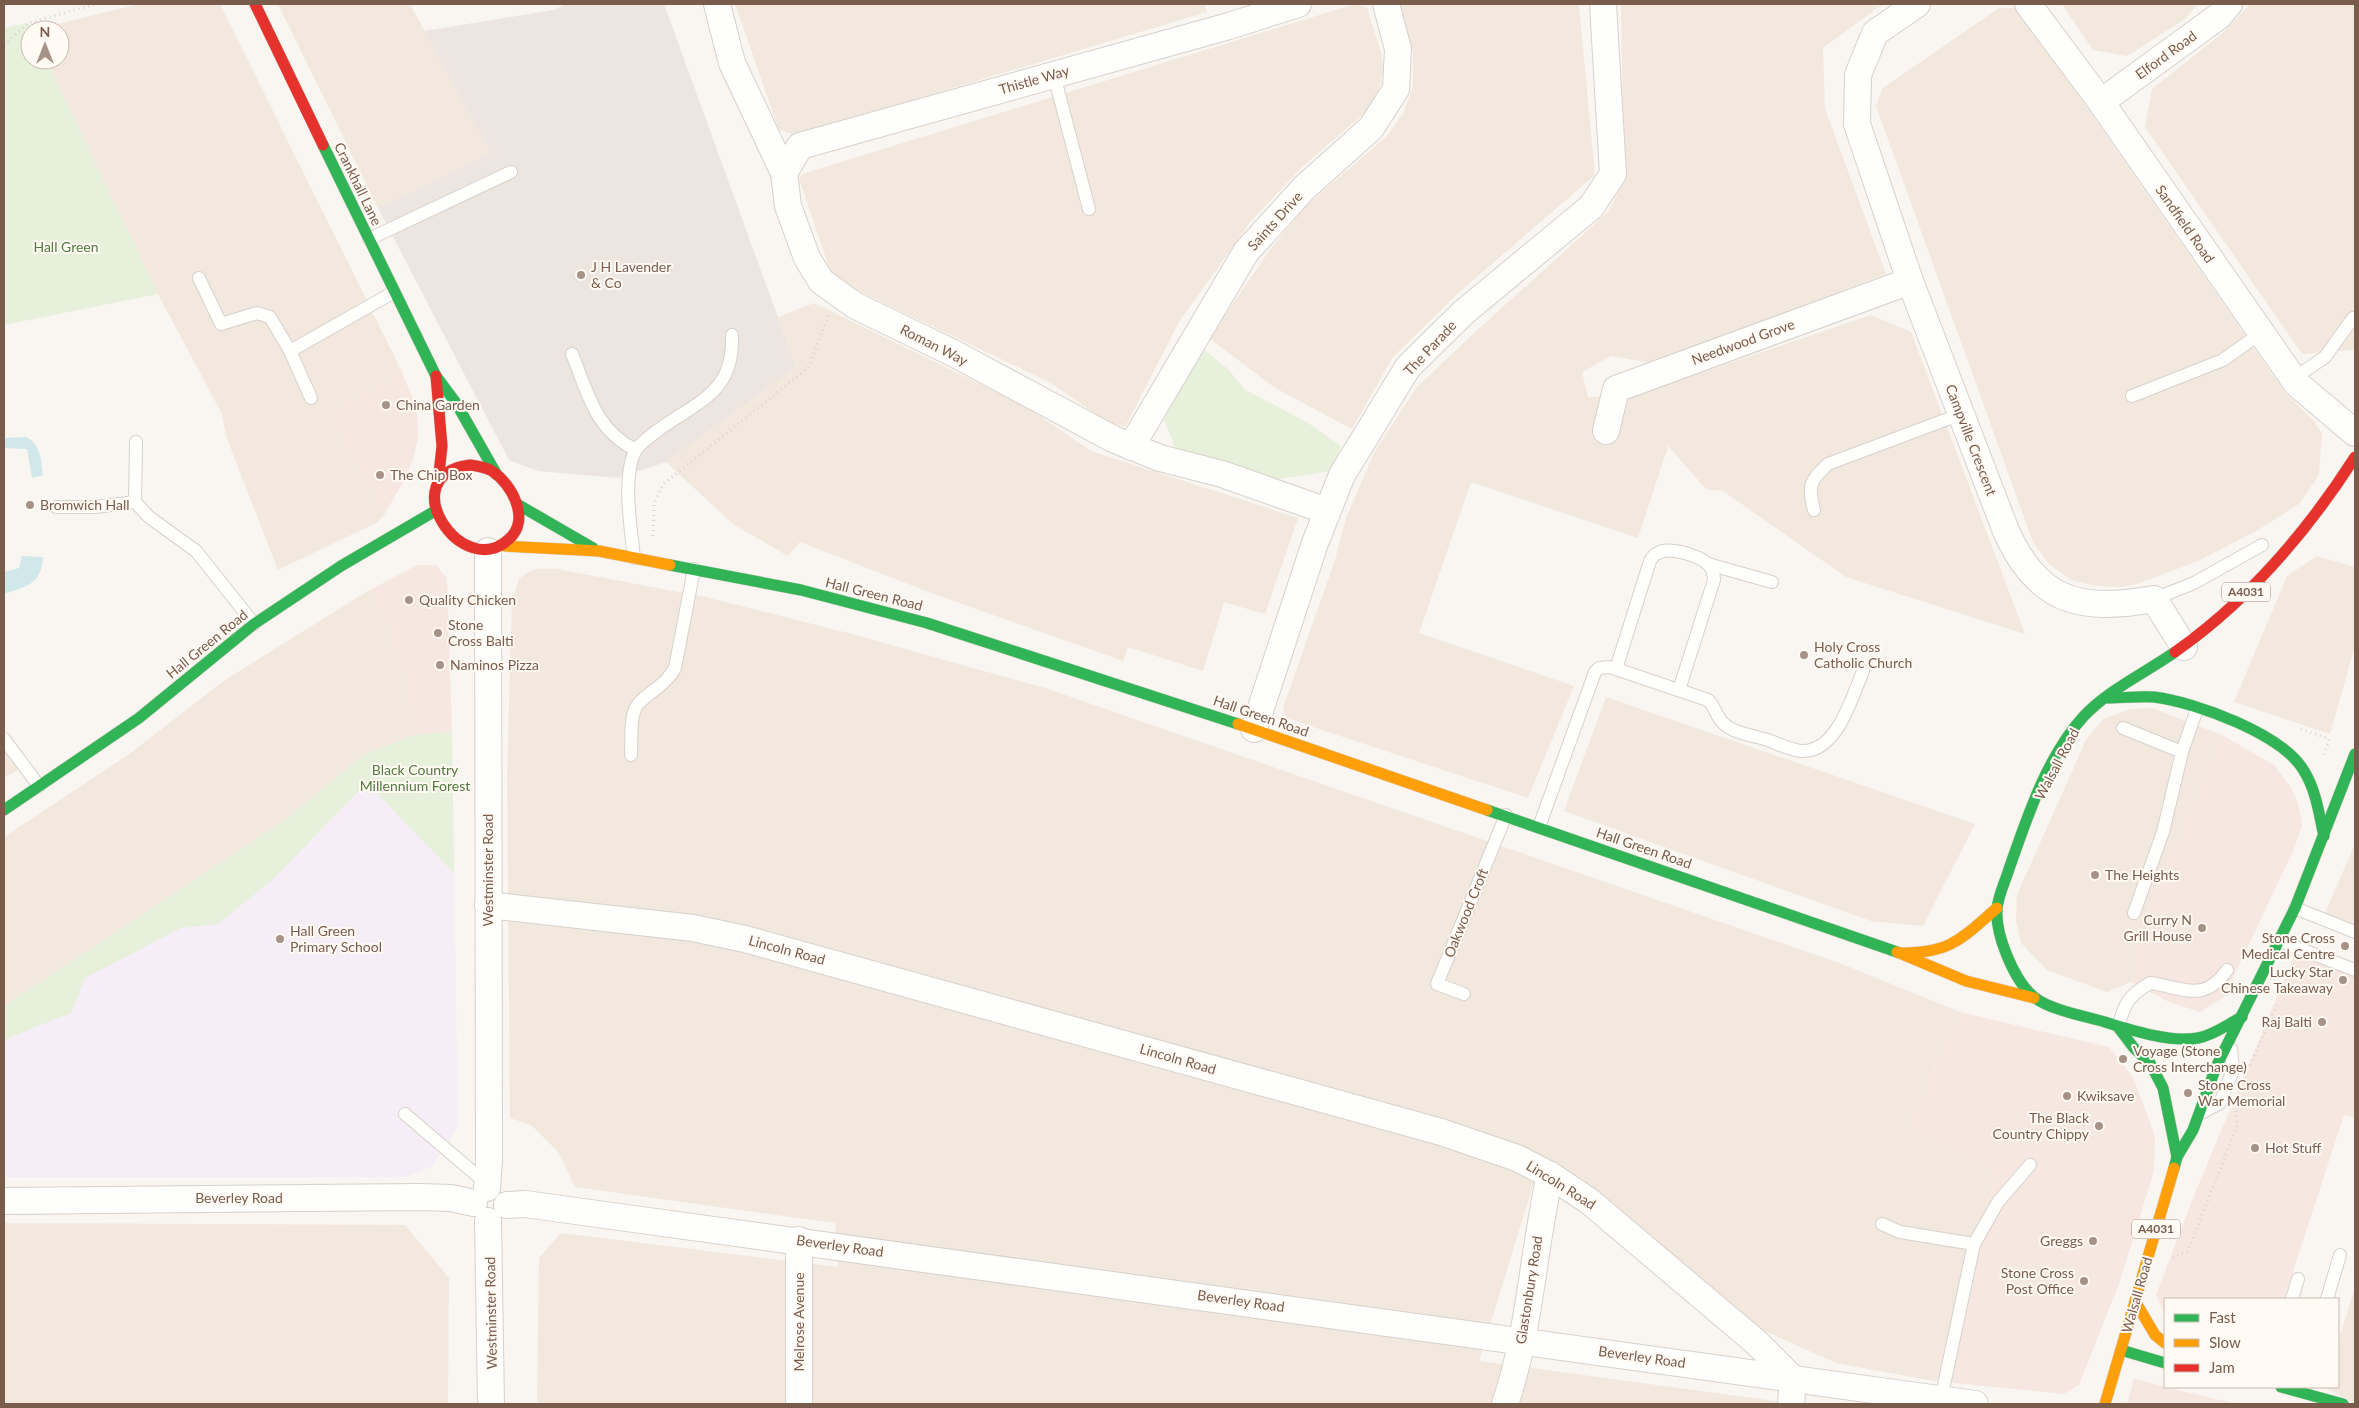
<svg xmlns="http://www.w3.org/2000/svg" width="2359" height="1408" font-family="Lato,sans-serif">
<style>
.residential{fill:#f2e8de}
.commercial{fill:#f6e8e1}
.industrial{fill:#ede5e0}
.education{fill:#f6eef6}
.green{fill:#e7f0db}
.water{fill:#d0e8ea}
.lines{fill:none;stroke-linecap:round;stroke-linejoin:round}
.lane-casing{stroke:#d7d1cb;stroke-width:14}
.street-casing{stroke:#d7d1cb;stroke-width:28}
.fast-casing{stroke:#d9d2cb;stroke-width:12}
.slow-casing{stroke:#d9d2cb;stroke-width:12}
.jam-casing{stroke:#d9d2cb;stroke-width:12}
.path{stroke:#dcd5d0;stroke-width:3;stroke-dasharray:1 4;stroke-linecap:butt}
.lane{stroke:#fefefd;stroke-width:12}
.street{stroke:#fefefd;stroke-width:26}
.fast{stroke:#30b455;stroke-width:11}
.slow{stroke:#ff9f0a;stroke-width:11}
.jam{stroke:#e5322d;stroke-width:11}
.poi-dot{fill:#a69286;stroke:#fffaf3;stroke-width:2}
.labels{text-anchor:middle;stroke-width:4;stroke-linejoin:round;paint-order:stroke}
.shield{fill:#fffaf3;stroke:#a28b7f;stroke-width:1}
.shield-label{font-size:12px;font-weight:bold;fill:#7a5c4d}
.street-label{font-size:14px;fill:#7a5c4d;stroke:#fffaf3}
.park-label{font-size:14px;fill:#537a41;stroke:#fffaf3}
.poi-label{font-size:14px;fill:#7a5c4d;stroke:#fffaf3;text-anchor:start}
</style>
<rect width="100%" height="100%" fill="#f9f5f0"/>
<!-- residential -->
<g class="residential">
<polygon points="139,4 220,4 402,372 328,412 384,515 378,522 278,570 226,436 222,414 158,294 46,60 60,60 60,30 33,30"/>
<polygon points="278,4 410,4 491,153 378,208"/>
<polygon points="735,4 1204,4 1207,12 796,135 779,130"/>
<polygon points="1355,4 1367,8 1382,55 1383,72 1377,96 1368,110 1301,168 1251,221 1179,322 1125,427 1107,422 1051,383 846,285 831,273 799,179 802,174"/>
<polygon points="1403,4 1576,4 1579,6 1595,175 1456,295 1393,357 1352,429 1275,388 1209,338 1272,247 1307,205 1387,136 1404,112 1413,85 1413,52 1399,5"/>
<polygon points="1621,4 1883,4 1823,48 1825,109 1886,274 1650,363 1611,356 1582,372 1588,397 1636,395 1871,315 1911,332 2025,634 1846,577 1723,491 1706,489 1668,446 1638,538 1471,482 1419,633 1574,686 1528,798 1286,718 1283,708 1335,560 1346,518 1375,451 1416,388 1473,334 1608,212 1624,181"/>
<polygon points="2062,4 2198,4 2185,19 2127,56 2093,50"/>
<polygon points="2250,4 2355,4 2355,350 2302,354 2145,127 2152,89 2225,31"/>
<polygon points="1999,8 2018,8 2286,394 2314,421 2322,434 2319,475 2299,504 2258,530 2198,561 2137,584 2122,587 2096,586 2071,580 2048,563 2033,542 1876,106 1883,88"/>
<polygon points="814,303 1025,406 1091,451 1298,518 1265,614 1224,602 1203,671 1128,647 1123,661 934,594 800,542 788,556 733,524 666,462 796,367 778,317"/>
<polygon points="2317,556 2355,567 2355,646 2330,734 2234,702 2287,576"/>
<polygon points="538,569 557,569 705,597 848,633 1045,688 1842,964 1960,1012 1906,1128 1997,1174 1934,1381 1836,1363 1756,1327 1541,1159 1479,1361 1796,1404 537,1404 539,1258 561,1233 838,1267 835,1223 575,1187 559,1153 531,1125 510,1118 507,777 512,602 519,579 528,572"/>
<polygon points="368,591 393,639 418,734 365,754 281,823 4,1006 4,837 128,755 225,680"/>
<polygon points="1606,697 1975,824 1923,926 1871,921 1564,811"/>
<polygon points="2152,708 2222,735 2139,929 2131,982 2107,992 2047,970 2021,943 2016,920 2017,895 2086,740 2103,719 2131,709"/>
<polygon points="4,745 21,768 4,778"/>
<polygon points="2355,844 2355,927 2325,913"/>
<polygon points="4,1223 405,1225 449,1278 448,1404 4,1404"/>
<polygon points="2355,1287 2355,1404 2324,1387 2338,1387 2338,1343"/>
</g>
<!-- commercial -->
<g class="commercial">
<polygon points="402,372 417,410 418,438 413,459 405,479 384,515 328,412"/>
<polygon points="417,565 436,565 447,578 452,732 418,734 393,639 368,591"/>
<polygon points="2222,735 2274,765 2290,786 2298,803 2302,826 2294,849 2224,997 2200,1012 2169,1002 2131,982 2139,929"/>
<polygon points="2295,954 2355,975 2355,1118 2344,1115 2284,1299 2165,1299 2165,1314 2156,1295 2193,1198"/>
<polygon points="1960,1012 2109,1047 2133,1077 2155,1136 2154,1171 2120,1281 2079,1385 2064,1394 1934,1381 1997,1174 1906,1128"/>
<polygon points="2134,1378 2165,1387 2237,1404 2127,1404"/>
</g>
<!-- industrial -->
<polygon class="industrial" points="565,4 664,4 796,367 666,462 617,478 538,471 509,460 378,208 491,153 424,31 554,10"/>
<!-- education -->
<polygon class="education" points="452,732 458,1127 432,1166 406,1177 4,1177 4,1006 281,823 365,754 418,734"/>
<!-- green -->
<g class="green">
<polygon points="28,23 32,30 30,60 46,60 158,294 4,325 4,28"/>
<polygon points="1202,348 1229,370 1244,389 1308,423 1341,446 1331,471 1279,479 1176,449 1164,420"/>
<polygon points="452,732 454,873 367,783 271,881 218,924 181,928 85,978 71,1013 4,1040 4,1006 281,823 365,754 418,734"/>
</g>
<!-- water -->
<g class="water">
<path d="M26,437c15,7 15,24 17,38l-11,3 -5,-29 -23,-1v-10z"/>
<path d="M22,556l21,1c-2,28 -16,29 -39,37v-22l15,-4z"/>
</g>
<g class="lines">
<!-- lane casing -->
<g class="lane-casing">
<g id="lane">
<polyline points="1054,75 1089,209"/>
<polyline points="369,239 511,172"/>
<polyline points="199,278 221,324 257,313 270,317 290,351 394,292"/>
<polyline points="290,351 311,398"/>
<path d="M572,354c16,39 23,76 64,96"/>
<polyline points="2293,379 2325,357 2353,318"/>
<polyline points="2132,396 2223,360 2261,333"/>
<polyline points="136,442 135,502 149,517 196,551 254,624"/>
<polyline points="56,507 95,507 135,502"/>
<path d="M1814,510c-6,-25 -5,-28 14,-46l133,-50"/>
<path d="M634,558c-3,-30 -12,-80 1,-107 5,-8 18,-17 26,-23 40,-28 73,-37 71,-93"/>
<polyline points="1708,564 1772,582"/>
<polyline points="2154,599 2194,583 2262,545"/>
<path d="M1616,669l34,-108c2,-3 4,-7 8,-8 12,-7 42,3 51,12 4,5 5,9 5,15l-35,110"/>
<polyline points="2123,728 2182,752 2197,709"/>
<polyline points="4,739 39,786"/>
<path d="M631,755c1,-14 -2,-40 7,-51 13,-14 27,-18 37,-36l19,-99"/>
<path d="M1539,827l56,-155 4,-4 11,-1 98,33c7,6 8,16 14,22 10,11 33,14 46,18 10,4 23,10 33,11 36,2 51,-54 62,-80"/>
<polyline points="2295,908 2355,932"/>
<polyline points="2134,913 2163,832 2182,752"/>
<polyline points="2280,941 2355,970"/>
<polyline points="1464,994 1437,984 1506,815"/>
<path d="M2118,1027c7,-24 10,-31 32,-44 32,4 54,21 77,-13"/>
<polyline points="2203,1112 2220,1103 2233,1070 2231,1049"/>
<polyline points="405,1114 487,1184"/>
<polyline points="1882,1224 1900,1232 1974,1244 1998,1202 2030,1165"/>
<polyline points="2292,1299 2298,1279"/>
<polyline points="2327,1299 2340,1255"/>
<polyline points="1941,1399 1974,1244"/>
</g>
</g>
<!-- street casing -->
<g class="street-casing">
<g id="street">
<polyline points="717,4 732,63 784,173 788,206 807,258 821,281 854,305 955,354 1113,439 1160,458 1222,474 1327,511"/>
<path d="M1917,4l-42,29 -17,42 -1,49 53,157 96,250c32,72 75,81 148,68l30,48"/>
<polyline points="2028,4 2101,102 2297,384 2355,433"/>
<polyline points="2101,102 2219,16 2229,4"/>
<polyline points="784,173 800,146 1229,26 1298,4"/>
<polyline points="1606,431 1616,389 1910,281"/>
<polyline points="1131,447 1246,252 1304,188 1371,128 1396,89 1398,49 1386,4"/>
<polyline points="1254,729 1315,543 1342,475 1408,367 1464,312 1591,207 1613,174 1603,4"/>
<polyline points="488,905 693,928 745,939 1441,1132 1517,1158 1550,1175 1589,1201 1757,1343 1793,1379 1791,1404"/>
<polyline points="487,1188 489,1161 488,551"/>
<polyline points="4,1201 420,1197 451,1198 474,1203"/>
<polyline points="507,1205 525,1204 1975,1404"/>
<polyline points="488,1221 491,1404"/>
<polyline points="799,1240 799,1404"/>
<path d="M1505,1404c25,-73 28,-153 45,-229"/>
</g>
</g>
<!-- fast casing -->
<g class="fast-casing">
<g id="fast">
<polyline points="323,145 436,376 456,403 497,475"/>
<polyline points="517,504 593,548"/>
<polyline points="670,565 801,590 927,623 1238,724"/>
<path d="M2175,652c-30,21 -67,38 -92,65 -37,41 -56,101 -74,152 -4,13 -11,27 -12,40 -2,25 17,72 37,88 16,13 51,19 71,25 26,8 66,21 93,16 16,-3 30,-14 44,-21"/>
<path d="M2108,698c15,0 30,-2 46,-1 41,5 129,37 150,74 12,19 15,43 20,65"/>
<polyline points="4,810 139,718 254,624 341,566 435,511"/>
<polyline points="1487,810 1897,952"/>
<polyline points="2118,1027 2134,1048 2150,1063 2163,1088 2177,1157"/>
<polyline points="2174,1168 2177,1157 2193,1130 2216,1067 2295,908 2355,754"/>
<polyline points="2121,1350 2165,1363"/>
<polyline points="2281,1387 2343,1404"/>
</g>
</g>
<!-- slow casing -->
<g class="slow-casing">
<g id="slow">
<polyline points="505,546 599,551 670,565"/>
<polyline points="1238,724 1487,810"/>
<polyline points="1897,952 1966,981 2034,998"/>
<path d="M1901,953c50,0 60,-14 96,-45"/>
<polyline points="2135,1301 2155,1335 2165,1343"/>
<polyline points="2105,1404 2174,1168"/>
</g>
</g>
<!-- jam casing -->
<g class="jam-casing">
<g id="jam">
<polyline points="255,4 323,145"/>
<polyline points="436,376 442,446 438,483"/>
<path d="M470,465c7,1 16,2 22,6 20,13 39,49 17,68 -47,44 -118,-64 -39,-74z"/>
<path d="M2175,652c74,-52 132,-120 180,-195"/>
</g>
</g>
<!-- path -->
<g class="path">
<polyline points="4,45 28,23 96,4"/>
<polyline points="653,536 654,504 663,484 808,368 829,314"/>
<polyline points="2301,729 2329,739 2324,755"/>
<polyline points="2250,1065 2277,1005"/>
<polyline points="2173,1258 2188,1251 2237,1126 2236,1110"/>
</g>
<!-- lane -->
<use href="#lane" class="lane"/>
<!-- street -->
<use href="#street" class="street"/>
<!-- fast -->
<use href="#fast" class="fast"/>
<!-- slow -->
<use href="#slow" class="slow"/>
<!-- jam -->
<use href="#jam" class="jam"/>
</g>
<!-- markers -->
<g class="poi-dot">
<circle cx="581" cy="275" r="5"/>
<circle cx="386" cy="405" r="5"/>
<circle cx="380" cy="475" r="5"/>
<circle cx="30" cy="505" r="5"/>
<circle cx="409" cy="600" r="5"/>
<circle cx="438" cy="633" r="5"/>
<circle cx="1804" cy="655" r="5"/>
<circle cx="440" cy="665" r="5"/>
<circle cx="2095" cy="875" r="5"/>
<circle cx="2202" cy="928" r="5"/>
<circle cx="280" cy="939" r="5"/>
<circle cx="2345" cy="946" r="5"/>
<circle cx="2343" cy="980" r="5"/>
<circle cx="2322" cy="1022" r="5"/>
<circle cx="2123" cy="1059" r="5"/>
<circle cx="2188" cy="1093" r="5"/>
<circle cx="2067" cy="1096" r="5"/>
<circle cx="2099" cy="1126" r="5"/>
<circle cx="2255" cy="1148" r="5"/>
<circle cx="2093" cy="1241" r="5"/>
<circle cx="2084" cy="1281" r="5"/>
</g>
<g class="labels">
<!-- shield labels -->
<g class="shield">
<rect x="2222" y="582.5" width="48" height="19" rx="4"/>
<rect x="2132" y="1219.5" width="48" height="19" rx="4"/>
</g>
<g class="shield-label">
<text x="2246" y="596">A4031</text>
<text x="2156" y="1233">A4031</text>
</g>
<!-- street labels -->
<g class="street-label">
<text transform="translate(2166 55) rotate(-36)" y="5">Elford Road</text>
<text transform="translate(1034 80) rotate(-16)" y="5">Thistle Way</text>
<text transform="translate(358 184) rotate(64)" y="5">Crankhall Lane</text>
<text transform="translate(1275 221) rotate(-48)" y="5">Saints Drive</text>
<text transform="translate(2185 224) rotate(55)" y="5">Sandfield Road</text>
<text transform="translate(1743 342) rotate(-20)" y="5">Needwood Grove</text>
<text transform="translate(934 345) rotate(27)" y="5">Roman Way</text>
<text transform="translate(1430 348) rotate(-47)" y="5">The Parade</text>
<text transform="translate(1971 440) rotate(69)" y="5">Campville Crescent</text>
<text transform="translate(874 594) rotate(14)" y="5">Hall Green Road</text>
<text transform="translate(207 644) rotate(-39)" y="5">Hall Green Road</text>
<text transform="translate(1261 716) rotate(19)" y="5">Hall Green Road</text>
<text transform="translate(2057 764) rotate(-62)" y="5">Walsall Road</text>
<text transform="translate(1644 848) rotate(19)" y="5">Hall Green Road</text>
<text transform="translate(488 870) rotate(-90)" y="5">Westminster Road</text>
<text transform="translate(1466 913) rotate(-68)" y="5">Oakwood Croft</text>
<text transform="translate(787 950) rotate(15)" y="5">Lincoln Road</text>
<text transform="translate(1178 1059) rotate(16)" y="5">Lincoln Road</text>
<text transform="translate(1561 1185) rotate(32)" y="5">Lincoln Road</text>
<text x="239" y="1203">Beverley Road</text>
<text transform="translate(840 1246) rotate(8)" y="5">Beverley Road</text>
<text transform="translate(1529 1290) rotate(-81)" y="5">Glastonbury Road</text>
<text transform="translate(2137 1295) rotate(-74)" y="5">Walsall Road</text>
<text transform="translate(1241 1301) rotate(8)" y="5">Beverley Road</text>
<text transform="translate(491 1313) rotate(-91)" y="5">Westminster Road</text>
<text transform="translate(799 1322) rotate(-90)" y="5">Melrose Avenue</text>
<text transform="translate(1642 1357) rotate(8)" y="5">Beverley Road</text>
</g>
<!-- park labels -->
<g class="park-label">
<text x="66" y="252">Hall Green</text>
<text x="415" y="775">Black Country<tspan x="415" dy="16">Millennium Forest</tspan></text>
</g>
<!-- poi labels -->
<g class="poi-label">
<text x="591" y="272">J H Lavender<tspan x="591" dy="16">&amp; Co</tspan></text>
<text x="396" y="410">China Garden</text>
<text x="390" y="480">The Chip Box</text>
<text x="40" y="510">Bromwich Hall</text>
<text x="419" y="605">Quality Chicken</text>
<text x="448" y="630">Stone<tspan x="448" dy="16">Cross Balti</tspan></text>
<text x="1814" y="652">Holy Cross<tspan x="1814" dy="16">Catholic Church</tspan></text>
<text x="450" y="670">Naminos Pizza</text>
<text x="2105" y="880">The Heights</text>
<text x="2192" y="925" text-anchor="end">Curry N<tspan x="2192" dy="16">Grill House</tspan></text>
<text x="290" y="936">Hall Green<tspan x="290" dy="16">Primary School</tspan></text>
<text x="2335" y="943" text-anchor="end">Stone Cross<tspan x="2335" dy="16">Medical Centre</tspan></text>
<text x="2333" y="977" text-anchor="end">Lucky Star<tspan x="2333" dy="16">Chinese Takeaway</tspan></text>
<text x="2312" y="1027" text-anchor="end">Raj Balti</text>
<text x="2133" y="1056">Voyage (Stone<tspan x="2133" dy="16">Cross Interchange)</tspan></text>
<text x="2198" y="1090">Stone Cross<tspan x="2198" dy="16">War Memorial</tspan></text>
<text x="2077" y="1101">Kwiksave</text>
<text x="2089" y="1123" text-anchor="end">The Black<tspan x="2089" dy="16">Country Chippy</tspan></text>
<text x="2265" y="1153">Hot Stuff</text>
<text x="2083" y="1246" text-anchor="end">Greggs</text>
<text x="2074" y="1278" text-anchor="end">Stone Cross<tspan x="2074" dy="16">Post Office</tspan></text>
</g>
</g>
<!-- border -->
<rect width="2359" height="1408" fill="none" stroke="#7a5c4d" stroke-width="10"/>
<!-- legend -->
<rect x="2164" y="1298" width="175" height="90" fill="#fffaf3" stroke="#cabbb1"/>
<rect x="2174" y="1314" width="25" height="8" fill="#30b455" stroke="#cabbb1"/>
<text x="2209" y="1323" font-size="15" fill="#7a5c4d">Fast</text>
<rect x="2174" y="1339" width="25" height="8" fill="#ff9f0a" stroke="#cabbb1"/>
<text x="2209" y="1348" font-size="15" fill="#7a5c4d">Slow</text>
<rect x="2174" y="1364" width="25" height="8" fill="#e5322d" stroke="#cabbb1"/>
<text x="2209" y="1373" font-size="15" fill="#7a5c4d">Jam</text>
<!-- north arrow -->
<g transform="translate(45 45)"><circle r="24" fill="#fffaf3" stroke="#cabbb1"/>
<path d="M0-4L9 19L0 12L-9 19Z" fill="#a69286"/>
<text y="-8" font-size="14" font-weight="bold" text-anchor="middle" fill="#7a5c4d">N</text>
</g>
</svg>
